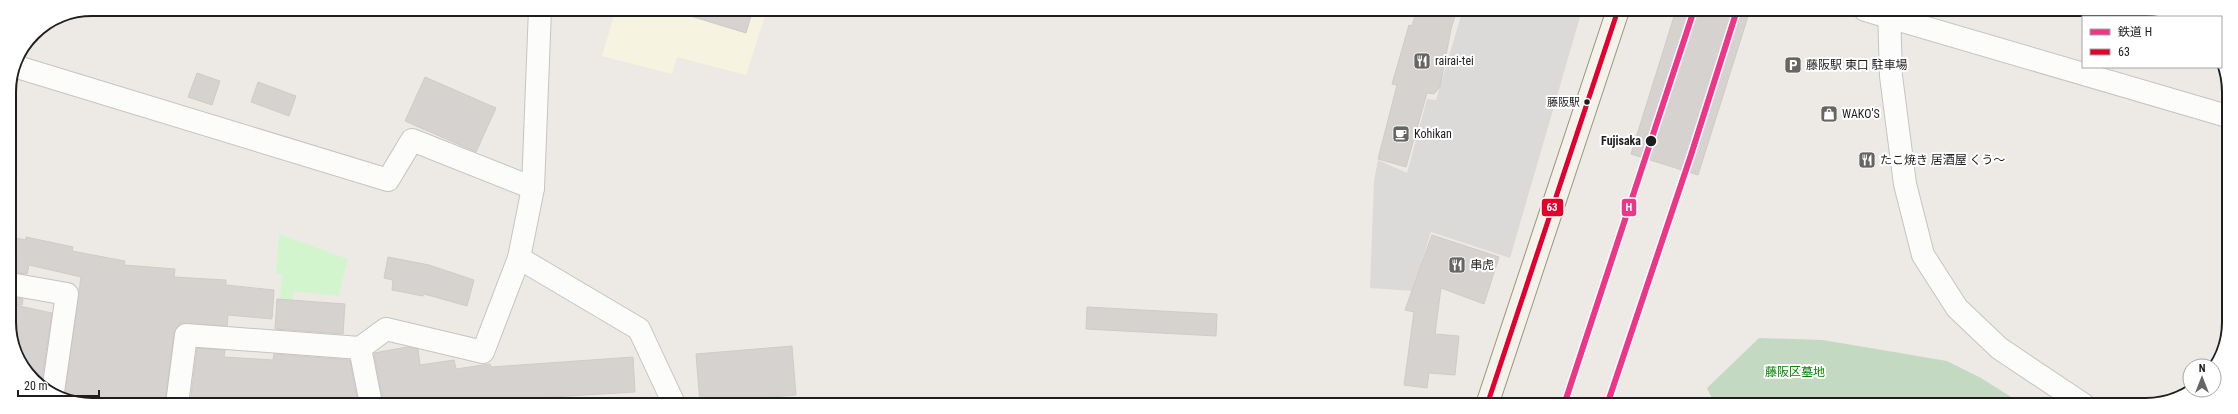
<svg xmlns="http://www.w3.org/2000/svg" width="2238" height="414" font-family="'Roboto Condensed','Noto Sans JP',sans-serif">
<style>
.education{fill:#f7f3e1}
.religious{fill:#dbdad8}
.cemetery{fill:#c4d9c2}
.park{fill:#d3f5ce}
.building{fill:#d5d2cf;stroke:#d0cbc7}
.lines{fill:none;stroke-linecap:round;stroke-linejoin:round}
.minor-casing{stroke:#c5c4c2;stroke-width:24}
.tertiary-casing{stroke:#c5c4c2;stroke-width:24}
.secondary-casing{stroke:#98967e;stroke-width:24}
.minor{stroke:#fcfcfb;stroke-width:22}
.tertiary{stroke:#fcfcfb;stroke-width:22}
.secondary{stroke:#f4f2e9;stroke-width:22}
.bus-1-casing{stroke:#fff;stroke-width:8}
.bus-1{stroke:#e4002b;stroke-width:5}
.rail-1-casing{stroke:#fff;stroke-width:9}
.rail-1{stroke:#ee3689;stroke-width:6}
.bus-dot{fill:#1e1e1e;stroke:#fff;stroke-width:1.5}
.labels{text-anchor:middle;stroke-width:4;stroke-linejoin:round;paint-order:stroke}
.bus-label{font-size:11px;fill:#1e1e1e;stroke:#fff;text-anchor:end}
.poi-label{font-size:12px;fill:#1e1e1e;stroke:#fff;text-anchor:start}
.stop-label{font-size:12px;font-weight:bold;fill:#1e1e1e;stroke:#fff;text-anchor:end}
.park-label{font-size:12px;fill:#058602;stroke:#fff}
.rim{fill:none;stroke:#1e1e1e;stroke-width:2}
.line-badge{stroke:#fff;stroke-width:1.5}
.badge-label{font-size:11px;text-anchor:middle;font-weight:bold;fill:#fff}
</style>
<rect width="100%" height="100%" fill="#edeae6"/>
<!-- education -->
<polygon class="education" points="616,9 767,9 746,75 677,57 672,74 602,56"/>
<!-- religious -->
<polygon class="religious" points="1463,9 1582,10 1510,258 1431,232 1413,291 1370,288 1374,181 1378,160 1407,173 1427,99 1436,100"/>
<!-- cemetery -->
<polygon class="cemetery" points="1759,338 1823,340 1947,361 1981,378 2024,405 1714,403 1707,388"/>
<!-- park -->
<polygon class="park" points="279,234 348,259 338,296 293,291 292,323 278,322 282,274 276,274"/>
<!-- building -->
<g class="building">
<polygon points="688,9 753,9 746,33 687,15"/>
<polygon points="1417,9 1457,9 1451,29 1440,87 1434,94 1427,93 1406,167 1378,159 1397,85 1392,84 1409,25 1412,26"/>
<polygon points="1676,10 1750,10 1698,175 1631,154"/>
<polygon points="197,73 220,81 212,105 188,97"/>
<polygon points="425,77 496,108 476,152 405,121"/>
<polygon points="258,82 296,96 289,116 251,102"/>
<polygon points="1432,235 1499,257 1484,304 1441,288 1435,334 1459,336 1455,375 1429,373 1427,388 1404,385 1414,312 1405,310"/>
<polygon points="10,237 26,240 26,237 73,247 72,251 125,261 124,265 175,269 174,277 226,280 226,285 274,290 272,319 228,315 227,326 180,324 174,333 165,404 81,404 64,396 81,277 29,265 27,274 10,272"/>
<polygon points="388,257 429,265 474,280 467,306 424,294 423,296 392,290 393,280 384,278"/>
<polygon points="10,297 23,299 22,305 10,304"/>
<polygon points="277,299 345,304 343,334 275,329"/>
<polygon points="10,304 52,313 41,386 37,384 11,338"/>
<polygon points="1087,307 1217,314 1216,336 1086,329"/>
<polygon points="792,346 796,395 700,403 696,354"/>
<polygon points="407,347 418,349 420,365 454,360 456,369 490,364 491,367 633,357 635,392 504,400 476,404 383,404 374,353"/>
<polygon points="197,348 225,350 224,357 273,360 274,354 350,360 358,404 190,404"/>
</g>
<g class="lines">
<!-- minor casing -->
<g class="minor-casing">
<g id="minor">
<polyline points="540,9 533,188 519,258 639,329 674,404"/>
<polyline points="1889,10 1891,76 1905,184 1923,255 1957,308 1999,348 2084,405"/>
<polyline points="14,66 388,180 412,140 533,188"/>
<polyline points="10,284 67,294 53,392"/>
<polyline points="360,348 386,329 483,352 519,258"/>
<polyline points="177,404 186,335 360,348 371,404"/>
</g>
</g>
<!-- tertiary casing -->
<g class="tertiary-casing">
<polyline id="tertiary" points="1865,10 2227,116"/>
</g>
<!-- secondary casing -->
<g class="secondary-casing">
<polyline id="secondary" points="1487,405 1618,10"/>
</g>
<!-- minor -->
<use href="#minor" class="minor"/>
<!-- tertiary -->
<use href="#tertiary" class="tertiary"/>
<!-- secondary -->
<use href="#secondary" class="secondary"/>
<!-- bus-1 casing -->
<g class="bus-1-casing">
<polyline id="bus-1" points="1487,405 1618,10"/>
</g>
<!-- bus-1 -->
<use href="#bus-1" class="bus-1"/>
<!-- rail-1 casing -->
<g class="rail-1-casing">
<g id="rail-1">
<polyline points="1564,405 1694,10"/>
<polyline points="1607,405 1691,155 1737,10"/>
</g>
</g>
<!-- rail-1 -->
<use href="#rail-1" class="rail-1"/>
</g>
<!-- icons -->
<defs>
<g id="restaurant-square" transform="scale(0.9)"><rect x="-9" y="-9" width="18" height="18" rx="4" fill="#666564" stroke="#fff"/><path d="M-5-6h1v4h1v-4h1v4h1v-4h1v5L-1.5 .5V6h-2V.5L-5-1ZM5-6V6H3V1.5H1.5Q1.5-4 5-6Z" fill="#fff"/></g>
<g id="parking-square" transform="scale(0.9)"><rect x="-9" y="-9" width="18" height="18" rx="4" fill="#666564" stroke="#fff"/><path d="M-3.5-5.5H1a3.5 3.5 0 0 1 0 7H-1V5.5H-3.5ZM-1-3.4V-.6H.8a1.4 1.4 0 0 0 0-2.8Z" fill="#fff"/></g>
<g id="shop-square" transform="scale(0.9)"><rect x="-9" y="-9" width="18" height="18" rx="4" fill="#666564" stroke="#fff"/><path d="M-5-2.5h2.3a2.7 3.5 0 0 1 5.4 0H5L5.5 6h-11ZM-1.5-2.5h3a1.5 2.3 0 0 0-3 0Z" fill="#fff"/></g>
<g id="cafe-square" transform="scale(0.9)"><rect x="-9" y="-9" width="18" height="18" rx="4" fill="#666564" stroke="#fff"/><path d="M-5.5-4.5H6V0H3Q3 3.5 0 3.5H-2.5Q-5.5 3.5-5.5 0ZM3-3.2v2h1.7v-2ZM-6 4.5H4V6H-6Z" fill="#fff"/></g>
</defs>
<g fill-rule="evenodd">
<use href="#restaurant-square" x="1422" y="61"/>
<use href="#parking-square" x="1793" y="65"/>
<use href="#shop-square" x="1829" y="114"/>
<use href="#cafe-square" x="1401" y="134"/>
<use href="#restaurant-square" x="1867" y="160"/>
<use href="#restaurant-square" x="1457" y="265"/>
</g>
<!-- markers -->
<g class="bus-dot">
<circle cx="1587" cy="102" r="3.5"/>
<circle cx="1651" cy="141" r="6"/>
</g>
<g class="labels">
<!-- bus labels -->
<g class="bus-label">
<text x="1580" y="106">藤阪駅</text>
</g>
<!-- poi labels -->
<g class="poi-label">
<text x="1435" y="65">rairai-tei</text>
<text x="1806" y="69">藤阪駅 東口 駐車場</text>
<text x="1842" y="118">WAKO'S</text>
<text x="1414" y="138">Kohikan</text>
<text x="1880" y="164">たこ焼き 居酒屋 くう～</text>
<text x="1470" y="269">串虎</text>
</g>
<!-- stop labels -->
<g class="stop-label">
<text x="1641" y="145">Fujisaka</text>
</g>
<!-- park labels -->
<g class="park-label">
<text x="1795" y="376">藤阪区墓地</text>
</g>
</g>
<!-- crop -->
<path d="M0 0H2238V414H0ZM92 16H2146A76 76 0 0 1 2222 92V322A76 76 0 0 1 2146 398H92A76 76 0 0 1 16 322V92A76 76 0 0 1 92 16Z" fill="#fff" fill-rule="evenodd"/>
<path class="rim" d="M92 16H2146A76 76 0 0 1 2222 92V322A76 76 0 0 1 2146 398H92A76 76 0 0 1 16 322V92A76 76 0 0 1 92 16Z"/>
<g class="line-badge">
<rect x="1541" y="198" width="23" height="19" rx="4" fill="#e4002b"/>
<rect x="1621" y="198" width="16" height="19" rx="4" fill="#ee3689"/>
</g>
<g class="badge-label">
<text x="1552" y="211">63</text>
<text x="1629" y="211">H</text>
</g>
<!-- legend -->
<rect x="2082" y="16" width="140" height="52" fill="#ffffff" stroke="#a5a5a5"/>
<rect x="2090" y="29" width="20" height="6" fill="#ee3689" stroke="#a5a5a5"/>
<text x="2118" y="36" font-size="12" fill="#1e1e1e">鉄道 H</text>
<rect x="2090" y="49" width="20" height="6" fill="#e4002b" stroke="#a5a5a5"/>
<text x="2118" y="56" font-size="12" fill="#1e1e1e">63</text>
<!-- north arrow -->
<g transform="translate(2202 378)"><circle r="19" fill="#ffffff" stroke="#a5a5a5"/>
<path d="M0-3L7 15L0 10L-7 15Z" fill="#666564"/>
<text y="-6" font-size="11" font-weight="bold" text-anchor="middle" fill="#1e1e1e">N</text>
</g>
<!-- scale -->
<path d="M18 390v6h81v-6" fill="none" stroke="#1e1e1e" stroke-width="2"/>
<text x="24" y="390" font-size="12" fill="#1e1e1e" stroke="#ffffff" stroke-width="3" paint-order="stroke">20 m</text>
</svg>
